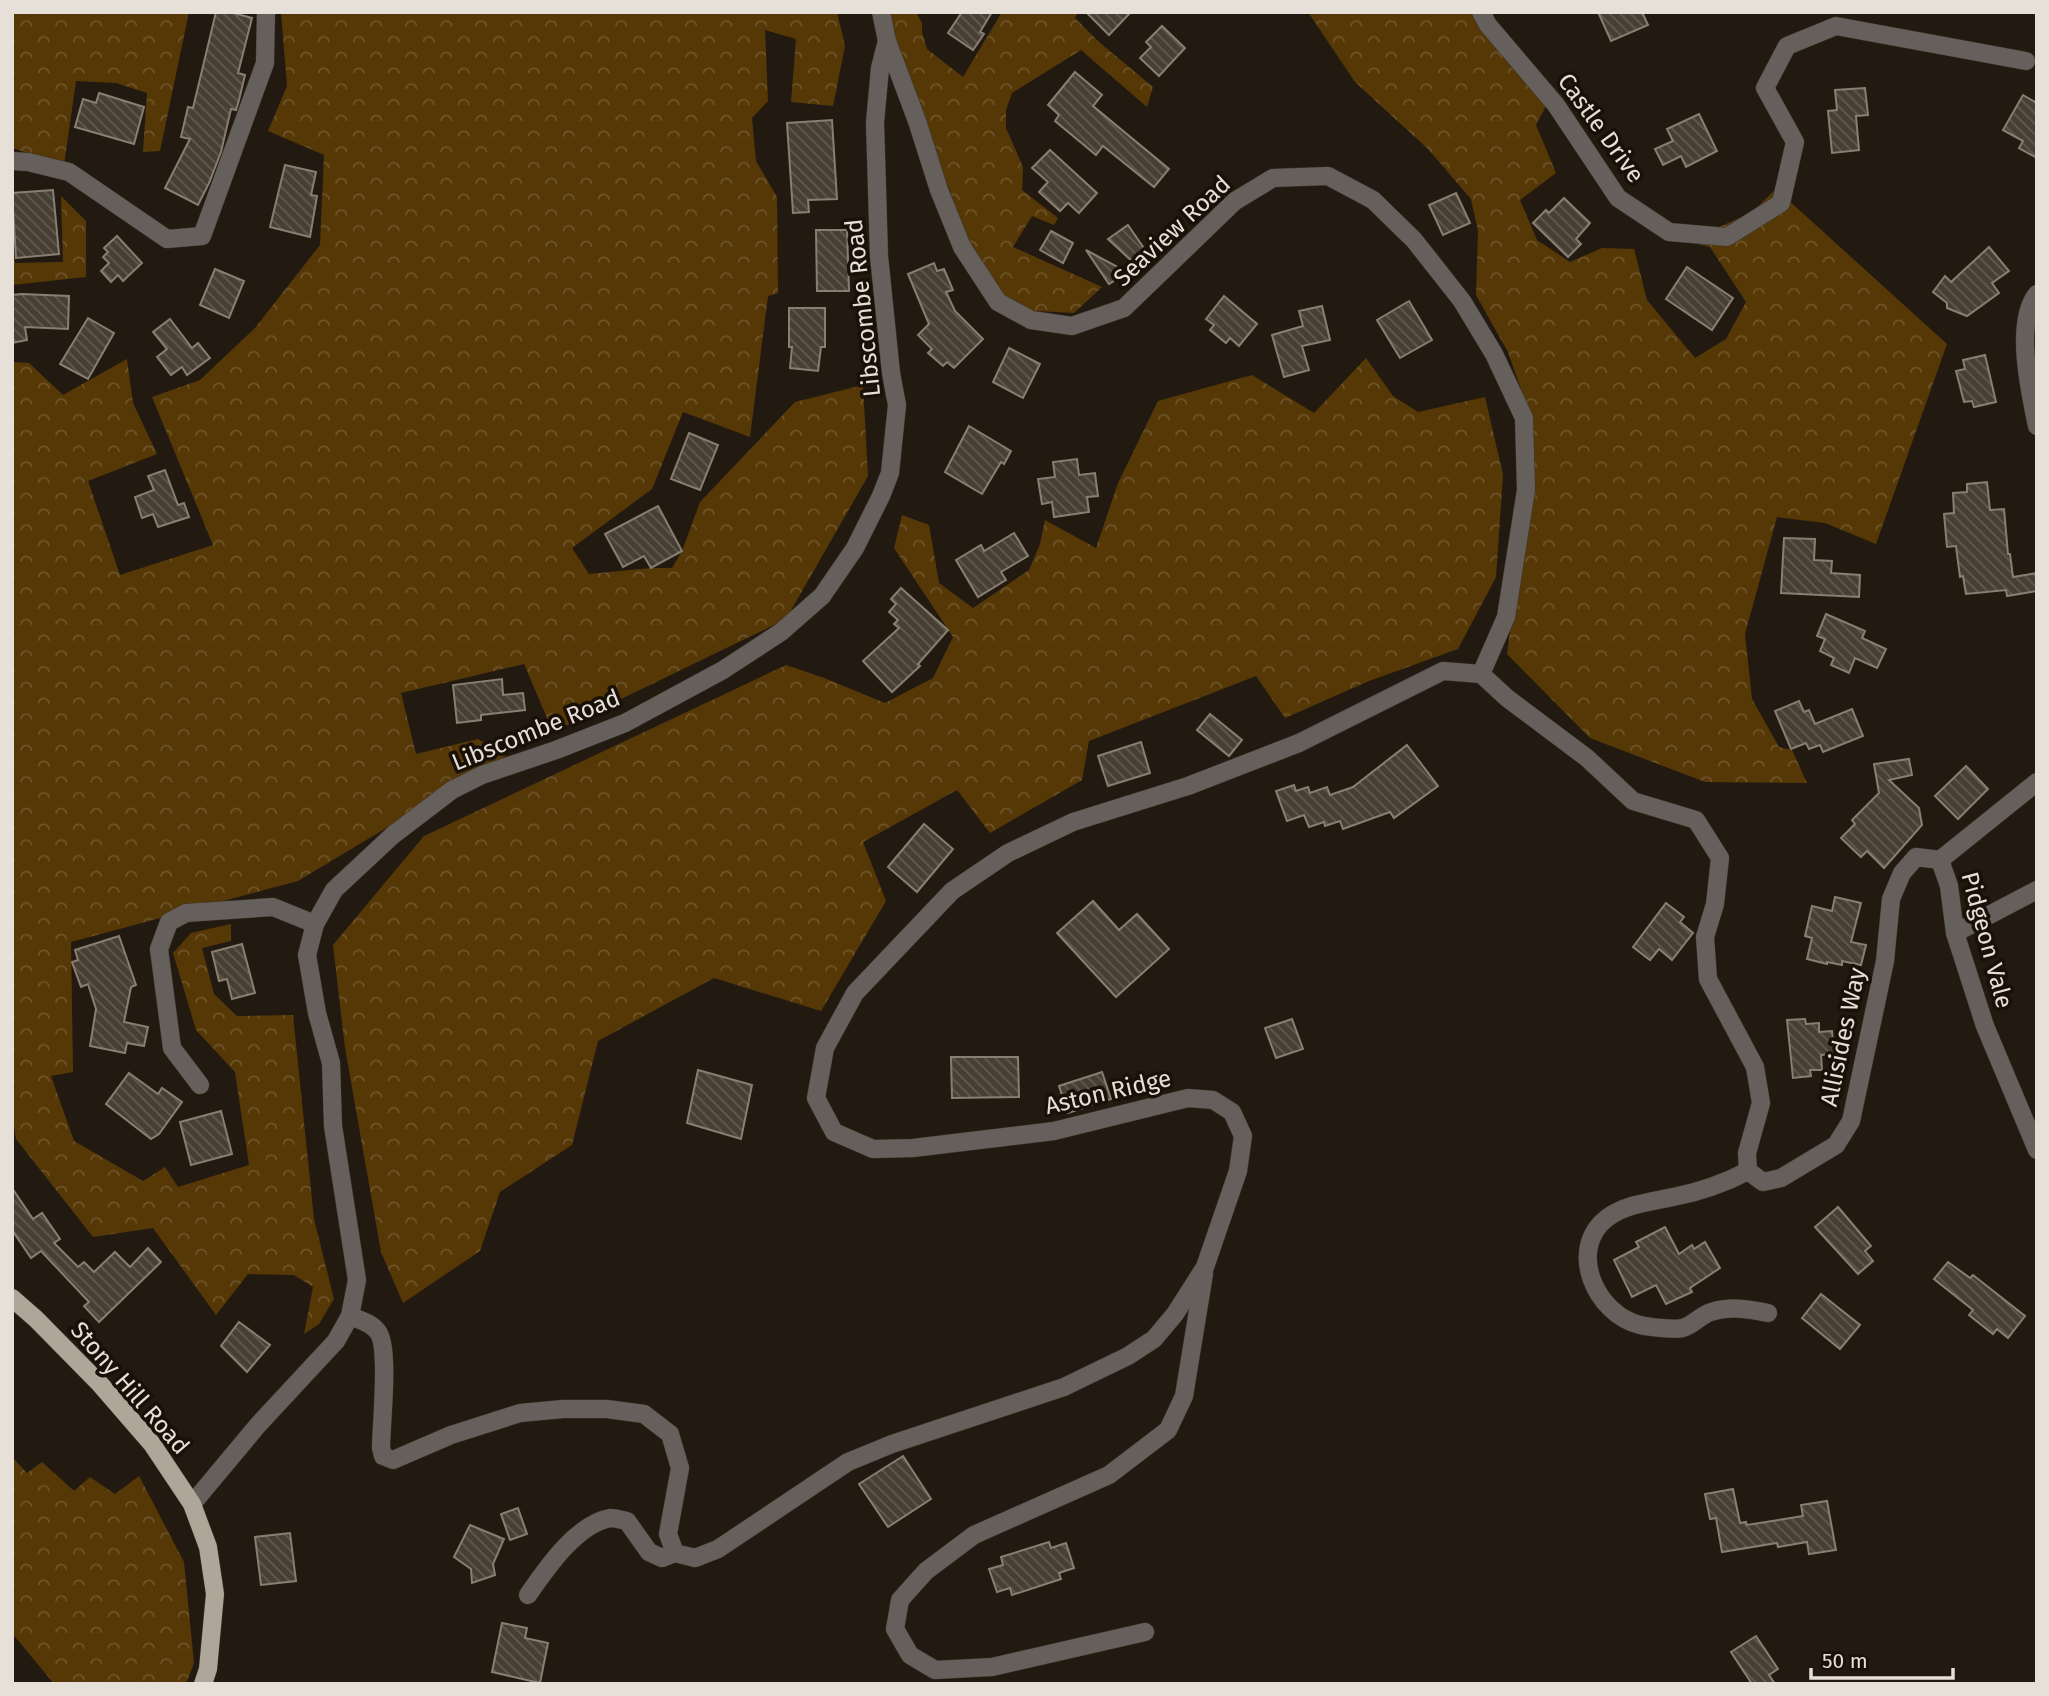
<svg xmlns="http://www.w3.org/2000/svg" width="2049" height="1696" font-family="'Fira Sans',sans-serif">
<style>
.forest{fill:url(#forest-crowns)}
.building{fill:url(#building-back-hatch);stroke:#887e71;stroke-width:2}
.lines{fill:none;stroke-linecap:round;stroke-linejoin:round}
.minor-casing{stroke:#3d362c;stroke-width:19}
.primary-casing{stroke:#3d362c;stroke-width:19}
.minor{stroke:#65605b;stroke-width:18}
.primary{stroke:#afa69a;stroke-width:18}
.labels{text-anchor:middle;stroke-width:7;stroke-linejoin:round;paint-order:stroke}
.street-label{font-size:24px;fill:#e6e0d9;stroke:#191107}
</style>
<defs>
<pattern id="forest-crowns" width="20" height="18" patternUnits="userSpaceOnUse" patternTransform="scale(1.75)"><rect width="20" height="18" fill="#563807"/><path d="M2 6a3 3 0 1 1 6 0M12 15a3 3 0 1 1 6 0" fill="none" stroke="#6e542b"/></pattern>
<pattern id="building-back-hatch" width="6" height="6" patternUnits="userSpaceOnUse" patternTransform="scale(1.75)"><rect width="6" height="6" fill="#483f34"/><path d="M-1 5l2 2M0 0l6 6M5-1l2 2" fill="none" stroke="#625a51"/></pattern>
</defs>
<rect width="100%" height="100%" fill="#221a10"/>
<!-- forest -->
<g class="forest">
<polygon points="12,12 189,12 160,151 143,152 147,93 116,83 76,81 64,165 12,148"/>
<polygon points="281,12 837,12 845,46 833,106 791,102 796,39 765,30 768,101 752,118 756,161 777,197 778,293 768,296 750,437 683,412 652,489 572,548 589,574 651,568 672,568 682,551 700,502 795,402 863,385 868,476 786,619 553,732 524,664 401,693 416,754 478,739 506,756 298,881 71,942 73,1072 51,1076 74,1141 143,1181 165,1167 178,1187 249,1165 235,1072 196,1030 173,953 191,933 231,924 231,941 202,948 214,994 237,1016 293,1015 314,1219 334,1299 319,1324 304,1334 313,1287 294,1275 248,1274 216,1315 153,1228 93,1237 16,1139 12,1115 12,362 29,363 63,395 127,359 133,403 157,454 88,481 120,575 213,545 152,397 200,380 255,328 320,245 324,155 268,131 287,86"/>
<polygon points="884,12 916,12 922,23 922,32 927,49 963,77 1002,12 1078,12 1075,18 1099,42 1153,87 1147,107 1081,50 1012,93 1006,110 1006,128 1023,167 1022,190 1058,218 1054,225 1032,216 1013,247 1102,287 1074,313 1018,310 978,268"/>
<polygon points="1308,12 1476,12 1546,106 1536,125 1556,173 1520,200 1537,240 1570,262 1602,248 1634,249 1647,300 1695,358 1726,339 1746,302 1710,247 1673,238 1713,230 1752,212 1776,189 1947,344 1876,544 1825,523 1777,517 1745,634 1752,699 1779,747 1792,750 1807,783 1705,782 1590,738 1507,654 1529,489 1531,418 1508,352 1476,295 1478,231 1471,199 1428,149 1355,82"/>
<polygon points="61,196 86,221 86,277 12,285 12,225 15,263 63,262"/>
<polygon points="1366,358 1393,396 1418,412 1485,397 1503,475 1496,577 1458,649 1369,681 1285,718 1256,676 1089,741 1082,780 990,833 957,790 863,842 886,901 821,1011 714,978 598,1041 572,1145 500,1192 480,1251 403,1303 381,1252 345,1048 333,945 424,836 786,665 824,678 885,703 933,678 953,637 894,548 902,515 929,525 939,583 973,608 1029,570 1040,544 1045,520 1096,548 1118,483 1158,401 1252,375 1314,413"/>
<polygon points="12,1457 27,1473 42,1462 74,1491 90,1477 115,1494 139,1476 184,1562 194,1663 186,1684 54,1684 12,1633"/>
</g>
<!-- building -->
<g class="building">
<polygon points="216,12 230,12 252,18 238,73 245,75 239,100 236,110 231,109 221,152 209,183 198,205 165,188 190,139 181,137 188,107 193,108"/>
<polygon points="962,12 992,12 980,32 984,34 973,50 948,33"/>
<polygon points="1086,12 1131,12 1109,35"/>
<polygon points="1598,12 1642,12 1648,25 1611,41"/>
<polygon points="1162,26 1185,48 1159,76 1140,58 1151,47 1146,42"/>
<polygon points="1075,72 1102,95 1093,106 1169,169 1154,187 1103,146 1096,155 1055,121 1059,115 1048,105"/>
<polygon points="1865,88 1868,115 1856,116 1859,150 1832,153 1828,111 1837,110 1835,90"/>
<polygon points="99,93 144,107 134,144 75,127 83,99 96,103"/>
<polygon points="2023,95 2037,103 2037,158 2019,148 2023,141 2003,130"/>
<polygon points="1699,114 1717,151 1686,167 1681,156 1663,165 1655,149 1673,141 1667,129"/>
<polygon points="832,120 837,199 808,200 809,212 793,213 787,123"/>
<polygon points="1050,150 1097,193 1079,213 1068,203 1060,211 1039,192 1048,182 1032,168"/>
<polygon points="285,165 316,172 311,195 317,196 310,237 270,227"/>
<polygon points="53,190 59,254 16,258 12,193"/>
<polygon points="1456,193 1470,223 1443,235 1429,205"/>
<polygon points="1564,198 1590,223 1576,239 1581,244 1568,257 1533,223 1546,210 1549,213"/>
<polygon points="1128,225 1150,257 1137,266 1108,239"/>
<polygon points="816,230 847,230 849,291 817,291"/>
<polygon points="1051,231 1073,243 1063,263 1040,250"/>
<polygon points="117,236 142,263 123,281 118,275 111,282 101,271 109,263 103,257 108,252 104,248"/>
<polygon points="1989,247 2009,271 1992,283 1999,293 1967,316 1947,308 1947,303 1933,292 1945,276 1951,282"/>
<polygon points="1086,250 1127,272 1109,284"/>
<polygon points="934,263 937,271 944,269 953,290 946,292 955,311 983,339 954,368 947,362 943,366 928,353 932,349 918,335 929,324 908,274"/>
<polygon points="1687,267 1733,298 1712,330 1666,299"/>
<polygon points="215,269 244,281 229,318 200,305"/>
<polygon points="22,294 69,296 68,329 25,327 27,340 12,343 12,295"/>
<polygon points="1224,296 1257,324 1239,346 1230,338 1226,343 1210,330 1214,325 1206,319"/>
<polygon points="1409,301 1432,340 1400,358 1377,320"/>
<polygon points="1322,306 1330,340 1302,346 1309,370 1284,377 1272,335 1303,326 1299,311"/>
<polygon points="789,308 825,308 825,347 821,347 818,371 790,368 792,347 789,347"/>
<polygon points="88,318 114,333 88,379 60,364"/>
<polygon points="170,319 192,348 198,343 210,358 187,375 182,367 171,375 157,357 167,349 153,332"/>
<polygon points="1009,348 1040,364 1023,398 993,382"/>
<polygon points="1985,355 1996,402 1974,407 1972,401 1964,402 1956,371 1965,369 1963,360"/>
<polygon points="969,426 1011,451 1004,464 1001,462 982,494 945,472"/>
<polygon points="689,433 718,445 700,490 671,479"/>
<polygon points="1077,459 1079,475 1095,473 1098,496 1087,497 1089,512 1054,517 1052,502 1042,504 1038,479 1055,477 1053,462"/>
<polygon points="165,470 178,505 184,503 189,517 158,527 153,514 142,518 135,497 154,490 148,476"/>
<polygon points="1987,482 1990,510 2004,509 2008,554 2010,554 2013,577 2037,573 2037,591 2007,596 2006,590 1966,594 1963,576 1960,577 1956,546 1947,547 1944,514 1954,513 1953,493 1967,492 1967,484"/>
<polygon points="658,506 682,551 651,568 644,556 623,567 605,534"/>
<polygon points="1014,533 1028,556 1001,572 1006,580 978,597 956,560 981,545 984,551"/>
<polygon points="1784,538 1815,539 1814,560 1832,561 1831,573 1860,575 1859,597 1781,593"/>
<polygon points="901,588 948,630 918,664 920,666 892,692 863,661 899,628 894,624 898,620 889,612 896,604 891,599"/>
<polygon points="1826,614 1865,631 1862,638 1886,649 1877,668 1855,658 1849,673 1831,665 1834,658 1820,651 1825,639 1817,636"/>
<polygon points="502,679 503,695 523,693 525,710 481,715 481,720 457,723 453,685"/>
<polygon points="1799,701 1804,712 1809,710 1815,724 1852,709 1863,736 1823,752 1820,745 1809,749 1806,743 1791,749 1775,711"/>
<polygon points="1210,714 1242,740 1229,756 1197,730"/>
<polygon points="1141,742 1150,773 1108,786 1098,756"/>
<polygon points="1407,745 1438,786 1394,818 1390,812 1343,829 1340,821 1325,826 1324,822 1309,827 1304,815 1287,821 1276,791 1294,785 1296,791 1308,787 1310,793 1327,787 1330,795 1353,787"/>
<polygon points="1909,759 1912,775 1889,780 1919,808 1922,825 1884,868 1867,851 1861,857 1841,838 1855,824 1852,820 1879,793 1874,764"/>
<polygon points="1966,766 1988,789 1958,819 1935,796"/>
<polygon points="924,824 953,849 917,892 888,867"/>
<polygon points="1835,897 1861,903 1851,942 1866,945 1861,965 1842,961 1842,965 1827,962 1827,964 1807,959 1812,938 1805,936 1812,906 1832,911"/>
<polygon points="1093,901 1119,930 1137,914 1169,949 1116,997 1057,933"/>
<polygon points="1666,903 1684,917 1680,922 1693,933 1672,960 1659,949 1650,960 1633,947"/>
<polygon points="119,936 136,985 131,987 124,1022 148,1027 144,1046 127,1043 125,1053 90,1046 96,1009 88,984 81,987 72,962 78,960 75,950"/>
<polygon points="242,944 255,993 232,999 227,979 219,981 212,952"/>
<polygon points="1292,1019 1303,1049 1276,1058 1265,1028"/>
<polygon points="1805,1019 1806,1024 1819,1023 1819,1032 1832,1031 1834,1054 1821,1055 1822,1070 1810,1070 1811,1076 1793,1078 1787,1020"/>
<polygon points="951,1057 1018,1057 1019,1097 952,1098"/>
<polygon points="698,1070 752,1085 741,1139 687,1123"/>
<polygon points="1102,1072 1111,1099 1068,1113 1059,1086"/>
<polygon points="129,1073 158,1094 162,1088 182,1102 159,1134 151,1139 106,1104"/>
<polygon points="221,1111 232,1154 191,1165 180,1122"/>
<polygon points="12,1188 33,1219 42,1213 60,1239 54,1243 78,1267 84,1262 94,1272 115,1252 130,1267 148,1248 161,1262 99,1322 84,1306 89,1302 41,1251 31,1258 12,1230"/>
<polygon points="1838,1207 1871,1246 1865,1251 1873,1261 1858,1274 1815,1227"/>
<polygon points="1665,1227 1679,1254 1692,1245 1694,1249 1705,1242 1720,1268 1690,1288 1692,1292 1666,1304 1656,1285 1632,1297 1614,1260 1639,1247 1636,1242"/>
<polygon points="1948,1262 1970,1278 1973,1275 2025,1316 2008,1338 1997,1329 1993,1334 1969,1315 1973,1310 1934,1279"/>
<polygon points="1821,1294 1860,1325 1840,1349 1802,1318"/>
<polygon points="239,1322 270,1345 247,1372 221,1346"/>
<polygon points="903,1456 931,1499 888,1527 859,1484"/>
<polygon points="1733,1489 1740,1523 1746,1522 1747,1525 1803,1516 1801,1505 1827,1501 1836,1550 1809,1554 1807,1542 1778,1547 1777,1543 1722,1552 1716,1518 1710,1519 1705,1494"/>
<polygon points="518,1508 527,1534 510,1540 501,1514"/>
<polygon points="470,1525 504,1539 493,1564 495,1575 472,1583 471,1569 454,1557"/>
<polygon points="290,1533 296,1581 261,1585 255,1537"/>
<polygon points="1049,1542 1051,1548 1066,1543 1074,1568 1059,1573 1061,1579 1012,1595 1010,1588 997,1592 989,1569 1003,1565 1001,1557"/>
<polygon points="502,1623 527,1628 525,1638 548,1643 540,1683 492,1672"/>
<polygon points="1756,1636 1778,1669 1769,1675 1775,1684 1752,1684 1731,1652"/>
</g>
<g class="lines">
<!-- minor casing -->
<g class="minor-casing">
<g id="minor">
<polyline points="881,12 887,41 917,121 939,190 962,247 998,302 1031,320 1072,326 1124,308 1235,201 1273,178 1328,176 1373,200 1414,240 1462,301 1494,354 1524,418 1526,490 1506,617 1481,674"/>
<polyline points="1481,12 1488,25 1556,105 1618,198 1669,232 1727,237 1781,203 1795,142 1765,88 1787,46 1836,26 2026,61"/>
<polyline points="12,161 28,162 69,172 167,239 202,236 265,63 266,12"/>
<path d="M2037,294c-23,28 -7,98 0,132"/>
<polyline points="1481,674 1507,698 1587,758 1633,801 1696,820 1720,858 1715,904 1705,937 1708,979 1755,1067 1761,1103 1747,1153 1748,1171 1763,1182 1781,1178 1836,1145 1851,1121 1885,961 1891,899 1902,873 1916,857 1940,860 2037,782"/>
<polyline points="1940,860 1949,886 1955,933 1985,1026 2037,1150"/>
<polyline points="1955,933 2037,890"/>
<polyline points="200,1085 172,1048 159,949 169,922 186,913 273,907 315,924"/>
<path d="M1748,1171c-25,13 -48,21 -75,26 -23,5 -47,7 -66,21 -40,31 -12,96 33,107 8,2 35,5 43,3 10,-3 18,-13 28,-16 19,-6 38,-3 57,1"/>
<path d="M350,1316c10,4 22,7 28,16 12,16 3,93 3,116l2,8 10,4 58,-25 69,-22 43,-4h44l37,5 26,20 10,34 -12,66 7,19 20,5 23,-9 130,-87 44,-18 172,-57 64,-31 26,-17 21,-25 30,-47 33,-96 5,-35 -11,-24 -19,-12 -25,-2 -134,33 -141,17 -40,1 -39,-17 -18,-34 9,-50 30,-55 97,-102 56,-38 65,-31 115,-36 111,-43 144,-72 38,3"/>
<polyline points="192,1504 258,1425 336,1341 350,1316 357,1280 333,1126 331,1063 317,1013 307,955 315,924 334,890 393,835 452,790 482,775 556,750 625,723 723,670 781,632 822,596 855,548 881,496 890,473 897,405 891,373 879,256 875,122 880,68 887,41"/>
<path d="M528,1595c18,-26 49,-72 83,-77 4,0 11,2 16,3l22,31 13,6 13,-5"/>
<polyline points="1145,1632 992,1667 935,1670 910,1655 895,1629 900,1600 926,1571 974,1535 1109,1475 1168,1430 1184,1396 1204,1274"/>
</g>
</g>
<!-- primary casing -->
<g class="primary-casing">
<polyline id="primary" points="12,1298 36,1319 100,1384 152,1444 192,1504 208,1547 215,1594 208,1669 203,1684"/>
</g>
<!-- minor -->
<use href="#minor" class="minor"/>
<!-- primary -->
<use href="#primary" class="primary"/>
</g>
<g class="labels">
<!-- street labels -->
<g class="street-label">
<text transform="translate(1601 128) rotate(54)" y="8">Castle Drive</text>
<text transform="translate(1172 231) rotate(-43)" y="8">Seaview Road</text>
<text transform="translate(863 308) rotate(-96)" y="8">Libscombe Road</text>
<text transform="translate(536 730) rotate(-22)" y="8">Libscombe Road</text>
<text transform="translate(1987 940) rotate(75)" y="8">Pidgeon Vale</text>
<text transform="translate(1843 1037) rotate(-78)" y="8">Allisides Way</text>
<text transform="translate(1108 1092) rotate(-13)" y="8">Aston Ridge</text>
<text transform="translate(130 1388) rotate(49)" y="8">Stony Hill Road</text>
</g>
</g>
<!-- border -->
<rect width="2049" height="1696" fill="none" stroke="#e6e0d9" stroke-width="28"/>
<!-- scale -->
<path d="M1811 1668v10h142v-10" fill="none" stroke="#e6e0d9" stroke-width="3.5"/>
<text x="1822" y="1668" font-size="21" fill="#e6e0d9" stroke="#191107" stroke-width="5" paint-order="stroke">50 m</text>
</svg>
